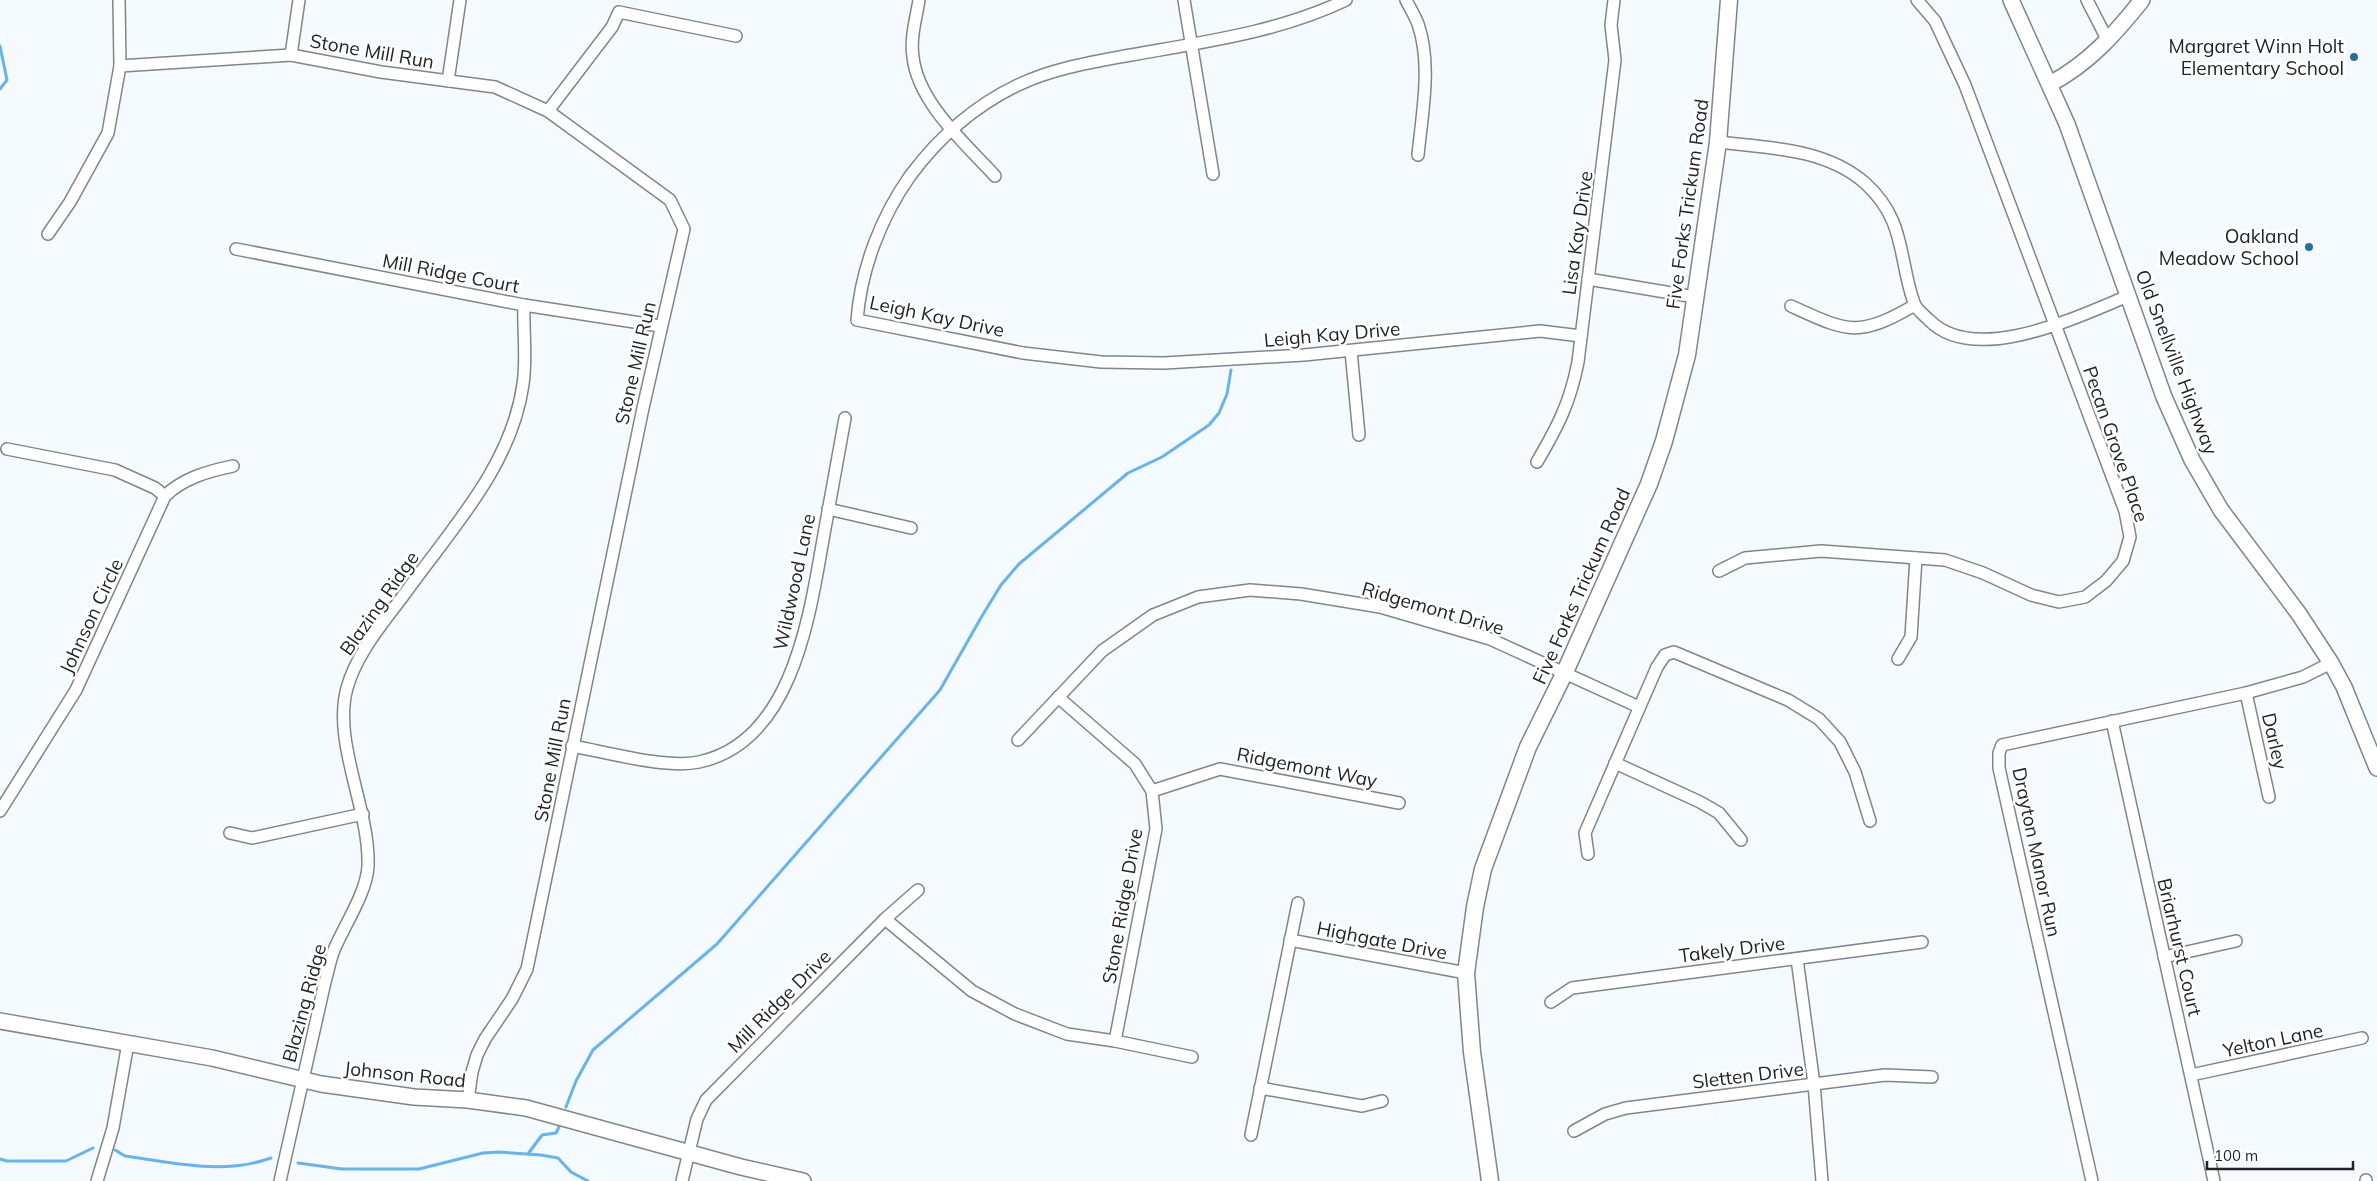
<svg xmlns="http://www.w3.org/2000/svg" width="2377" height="1181" font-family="Mulish,sans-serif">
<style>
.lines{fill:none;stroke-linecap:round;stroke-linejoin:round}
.stream{stroke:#64b4f1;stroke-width:3}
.minor-casing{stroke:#7f868c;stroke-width:14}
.tertiary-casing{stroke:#7f868c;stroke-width:18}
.secondary-casing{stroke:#7f868c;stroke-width:19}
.minor{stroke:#fff;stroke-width:11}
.tertiary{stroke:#fff;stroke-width:15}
.secondary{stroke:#fff;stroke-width:16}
.poi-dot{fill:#246fa2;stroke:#fff;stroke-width:2}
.labels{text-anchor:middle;stroke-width:5;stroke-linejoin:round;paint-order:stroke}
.poi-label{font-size:19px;fill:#222427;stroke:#fff;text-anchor:end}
.street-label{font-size:19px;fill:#222427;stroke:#fff}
</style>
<rect width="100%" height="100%" fill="#f5fafe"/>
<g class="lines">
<!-- stream -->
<g class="stream">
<polyline points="0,46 7,80 0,89"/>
<polyline points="566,1107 576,1081 593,1050 717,944 940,690 982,616 1001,585 1019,564 1128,473 1162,457 1209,425 1219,413 1227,394 1231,370"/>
<path d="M115,1150l10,6c48,7 99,19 146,2"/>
<polyline points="528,1154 542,1135 556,1133 559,1127"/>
<polyline points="0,1159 7,1161 66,1161 93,1148"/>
<polyline points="298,1163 342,1169 419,1169 483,1153 499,1152 541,1155 558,1158 571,1172 588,1181"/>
</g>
<!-- minor casing -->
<g class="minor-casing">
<g id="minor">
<path d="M919,0c-3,19 -9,38 -6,57 5,46 53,87 82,119"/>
<polyline points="1184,0 1213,174"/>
<path d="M1346,0c-67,32 -142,42 -215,55 -38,7 -77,13 -113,30 -44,21 -79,52 -108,91 -29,41 -49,93 -53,144l166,33 78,9 63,1 140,-8 236,-24 41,5"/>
<path d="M1406,0c4,8 9,16 12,24 14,40 4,90 0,131"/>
<polyline points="2087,0 2108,41"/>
<polyline points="291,55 299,0"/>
<polyline points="120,66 291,55 381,72 495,87 548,111 670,200 684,229 643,408 527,969 512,999 485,1039 477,1055 472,1072 468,1100"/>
<polyline points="448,81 460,0"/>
<polyline points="548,111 612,27 619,12 736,36"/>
<path d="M1718,142c50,6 107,6 147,41 41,37 33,74 49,120 2,6 10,12 15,17 46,47 150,-4 199,-24"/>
<polyline points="48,234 70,202 108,133 120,66 119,0"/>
<polyline points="236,249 524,305 660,326"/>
<polyline points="1588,279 1695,297"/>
<path d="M1791,306c57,26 67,32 124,-1"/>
<polyline points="1351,351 1359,435"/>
<polyline points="7,449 115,470 155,488 165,496"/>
<path d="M1537,462c21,-36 33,-59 41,-100l37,-302 -4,-35 3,-25"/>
<polyline points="828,509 911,528"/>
<polyline points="1719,571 1745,558 1821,551 1945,560 1983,573 2031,595 2059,602 2085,597 2106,581 2123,561 2130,537 2125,511 1965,85 1935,21 1917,0"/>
<polyline points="1898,659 1911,637 1916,558"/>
<polyline points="2246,693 2269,797"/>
<polyline points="1058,697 1135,764 1152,791 1156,829 1115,1041"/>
<polyline points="2112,721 2214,1181"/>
<polyline points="1018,740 1102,651 1153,615 1198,597 1250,590 1301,594 1380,607 1490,639 1639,707"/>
<path d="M572,746c35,6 93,23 127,16 95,-20 111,-150 125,-228 7,-39 14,-77 21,-116"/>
<polyline points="1615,763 1700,802 1719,813 1741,840"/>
<polyline points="1152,791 1220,769 1399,803"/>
<path d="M0,811l76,-121 89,-194c18,-18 44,-25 68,-30"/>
<polyline points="230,833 252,838 363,814"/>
<polyline points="1588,854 1585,833 1657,667 1665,655 1674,652 1788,700 1819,719 1840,742 1855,772 1870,821"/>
<polyline points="885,919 972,991 1015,1014 1067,1034 1115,1041 1192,1057"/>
<polyline points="1290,940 1466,973"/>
<polyline points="2164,957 2236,941"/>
<polyline points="1797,959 1814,1084 1822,1181"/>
<polyline points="1551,1002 1572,988 1922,942"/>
<polyline points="2191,1075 2362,1038"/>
<polyline points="1260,1088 1362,1106 1382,1101"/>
<polyline points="1574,1131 1605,1114 1626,1108 1885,1075 1932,1077"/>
<polyline points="1251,1135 1298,903"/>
<polyline points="2366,1180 2366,1181"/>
<polyline points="97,1181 113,1128 128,1043"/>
<path d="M280,1181l45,-199c3,-10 5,-22 9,-32 10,-24 33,-58 34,-84 2,-57 -36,-124 -21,-178 10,-36 37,-66 59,-96 46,-64 106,-127 117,-208 4,-26 0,-52 1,-79"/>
<polyline points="682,1181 697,1119 706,1100 885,919 918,890"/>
<polyline points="2092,1181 1999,768 1999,753 2002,745 2246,693 2303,677 2331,663"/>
</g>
</g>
<!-- tertiary casing -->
<g class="tertiary-casing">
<g id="tertiary">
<polyline points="2011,0 2067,124 2164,397 2192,460 2221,510 2299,614 2331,663 2344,687 2377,768"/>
<path d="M2050,84c39,-21 65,-50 92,-84"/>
<polyline points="0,1021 212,1058 321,1084 414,1097 468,1100 526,1108 741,1167 803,1181"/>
</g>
</g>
<!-- secondary casing -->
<g class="secondary-casing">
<polyline id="secondary" points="1490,1181 1472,1052 1466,973 1475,907 1483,869 1528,747 1564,674 1649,484 1664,441 1687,355 1718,142 1729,0"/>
</g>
<!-- minor -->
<use href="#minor" class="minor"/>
<!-- tertiary -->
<use href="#tertiary" class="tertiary"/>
<!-- secondary -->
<use href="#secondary" class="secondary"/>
</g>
<!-- markers -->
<g class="poi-dot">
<circle cx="2354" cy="57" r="5"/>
<circle cx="2309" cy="247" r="5"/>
</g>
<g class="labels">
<!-- poi labels -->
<g class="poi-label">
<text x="2344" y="53">Margaret Winn Holt<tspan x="2344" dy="22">Elementary School</tspan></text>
<text x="2299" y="243">Oakland<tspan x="2299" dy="22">Meadow School</tspan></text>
</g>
<!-- street labels -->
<g class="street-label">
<text transform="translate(372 51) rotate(10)" y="7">Stone Mill Run</text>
<text transform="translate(1687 204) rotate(-82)" y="7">Five Forks Trickum Road</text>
<text transform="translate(1577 233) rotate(-82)" y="7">Lisa Kay Drive</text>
<text transform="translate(451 273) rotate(11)" y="7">Mill Ridge Court</text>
<text transform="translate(937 316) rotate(12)" y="7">Leigh Kay Drive</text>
<text transform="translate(1332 334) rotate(-5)" y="7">Leigh Kay Drive</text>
<text transform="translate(2177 362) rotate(69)" y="7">Old Snellville Highway</text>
<text transform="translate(635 363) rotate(-77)" y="7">Stone Mill Run</text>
<text transform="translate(2116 444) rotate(71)" y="7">Pecan Grove Place</text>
<text transform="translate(794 582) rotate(-78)" y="7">Wildwood Lane</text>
<text transform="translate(1581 586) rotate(-66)" y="7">Five Forks Trickum Road</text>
<text transform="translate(379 603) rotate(-55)" y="7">Blazing Ridge</text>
<text transform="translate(1433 608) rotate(16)" y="7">Ridgemont Drive</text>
<text transform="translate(91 616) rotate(-65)" y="7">Johnson Circle</text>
<text transform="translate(2275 741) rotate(77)" y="7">Darley</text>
<text transform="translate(552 760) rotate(-79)" y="7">Stone Mill Run</text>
<text transform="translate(1307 767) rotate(11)" y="7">Ridgemont Way</text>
<text transform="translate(2037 852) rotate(78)" y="7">Drayton Manor Run</text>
<text transform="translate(1122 906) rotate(-80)" y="7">Stone Ridge Drive</text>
<text transform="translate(1382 940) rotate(11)" y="7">Highgate Drive</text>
<text transform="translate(2180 947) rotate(77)" y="7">Briarhurst Court</text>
<text transform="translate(1732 949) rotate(-7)" y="7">Takely Drive</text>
<text transform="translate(779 1001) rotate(-45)" y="7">Mill Ridge Drive</text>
<text transform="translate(304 1003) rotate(-75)" y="7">Blazing Ridge</text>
<text transform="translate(2273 1040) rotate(-12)" y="7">Yelton Lane</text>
<text transform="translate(405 1074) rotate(6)" y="7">Johnson Road</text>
<text transform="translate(1748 1075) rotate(-7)" y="7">Sletten Drive</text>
</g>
</g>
<!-- scale -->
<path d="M2207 1161v8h146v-8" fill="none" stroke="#222427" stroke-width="2.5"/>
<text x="2214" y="1161" font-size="15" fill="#222427" stroke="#ffffff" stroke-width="4" paint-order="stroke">100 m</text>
</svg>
